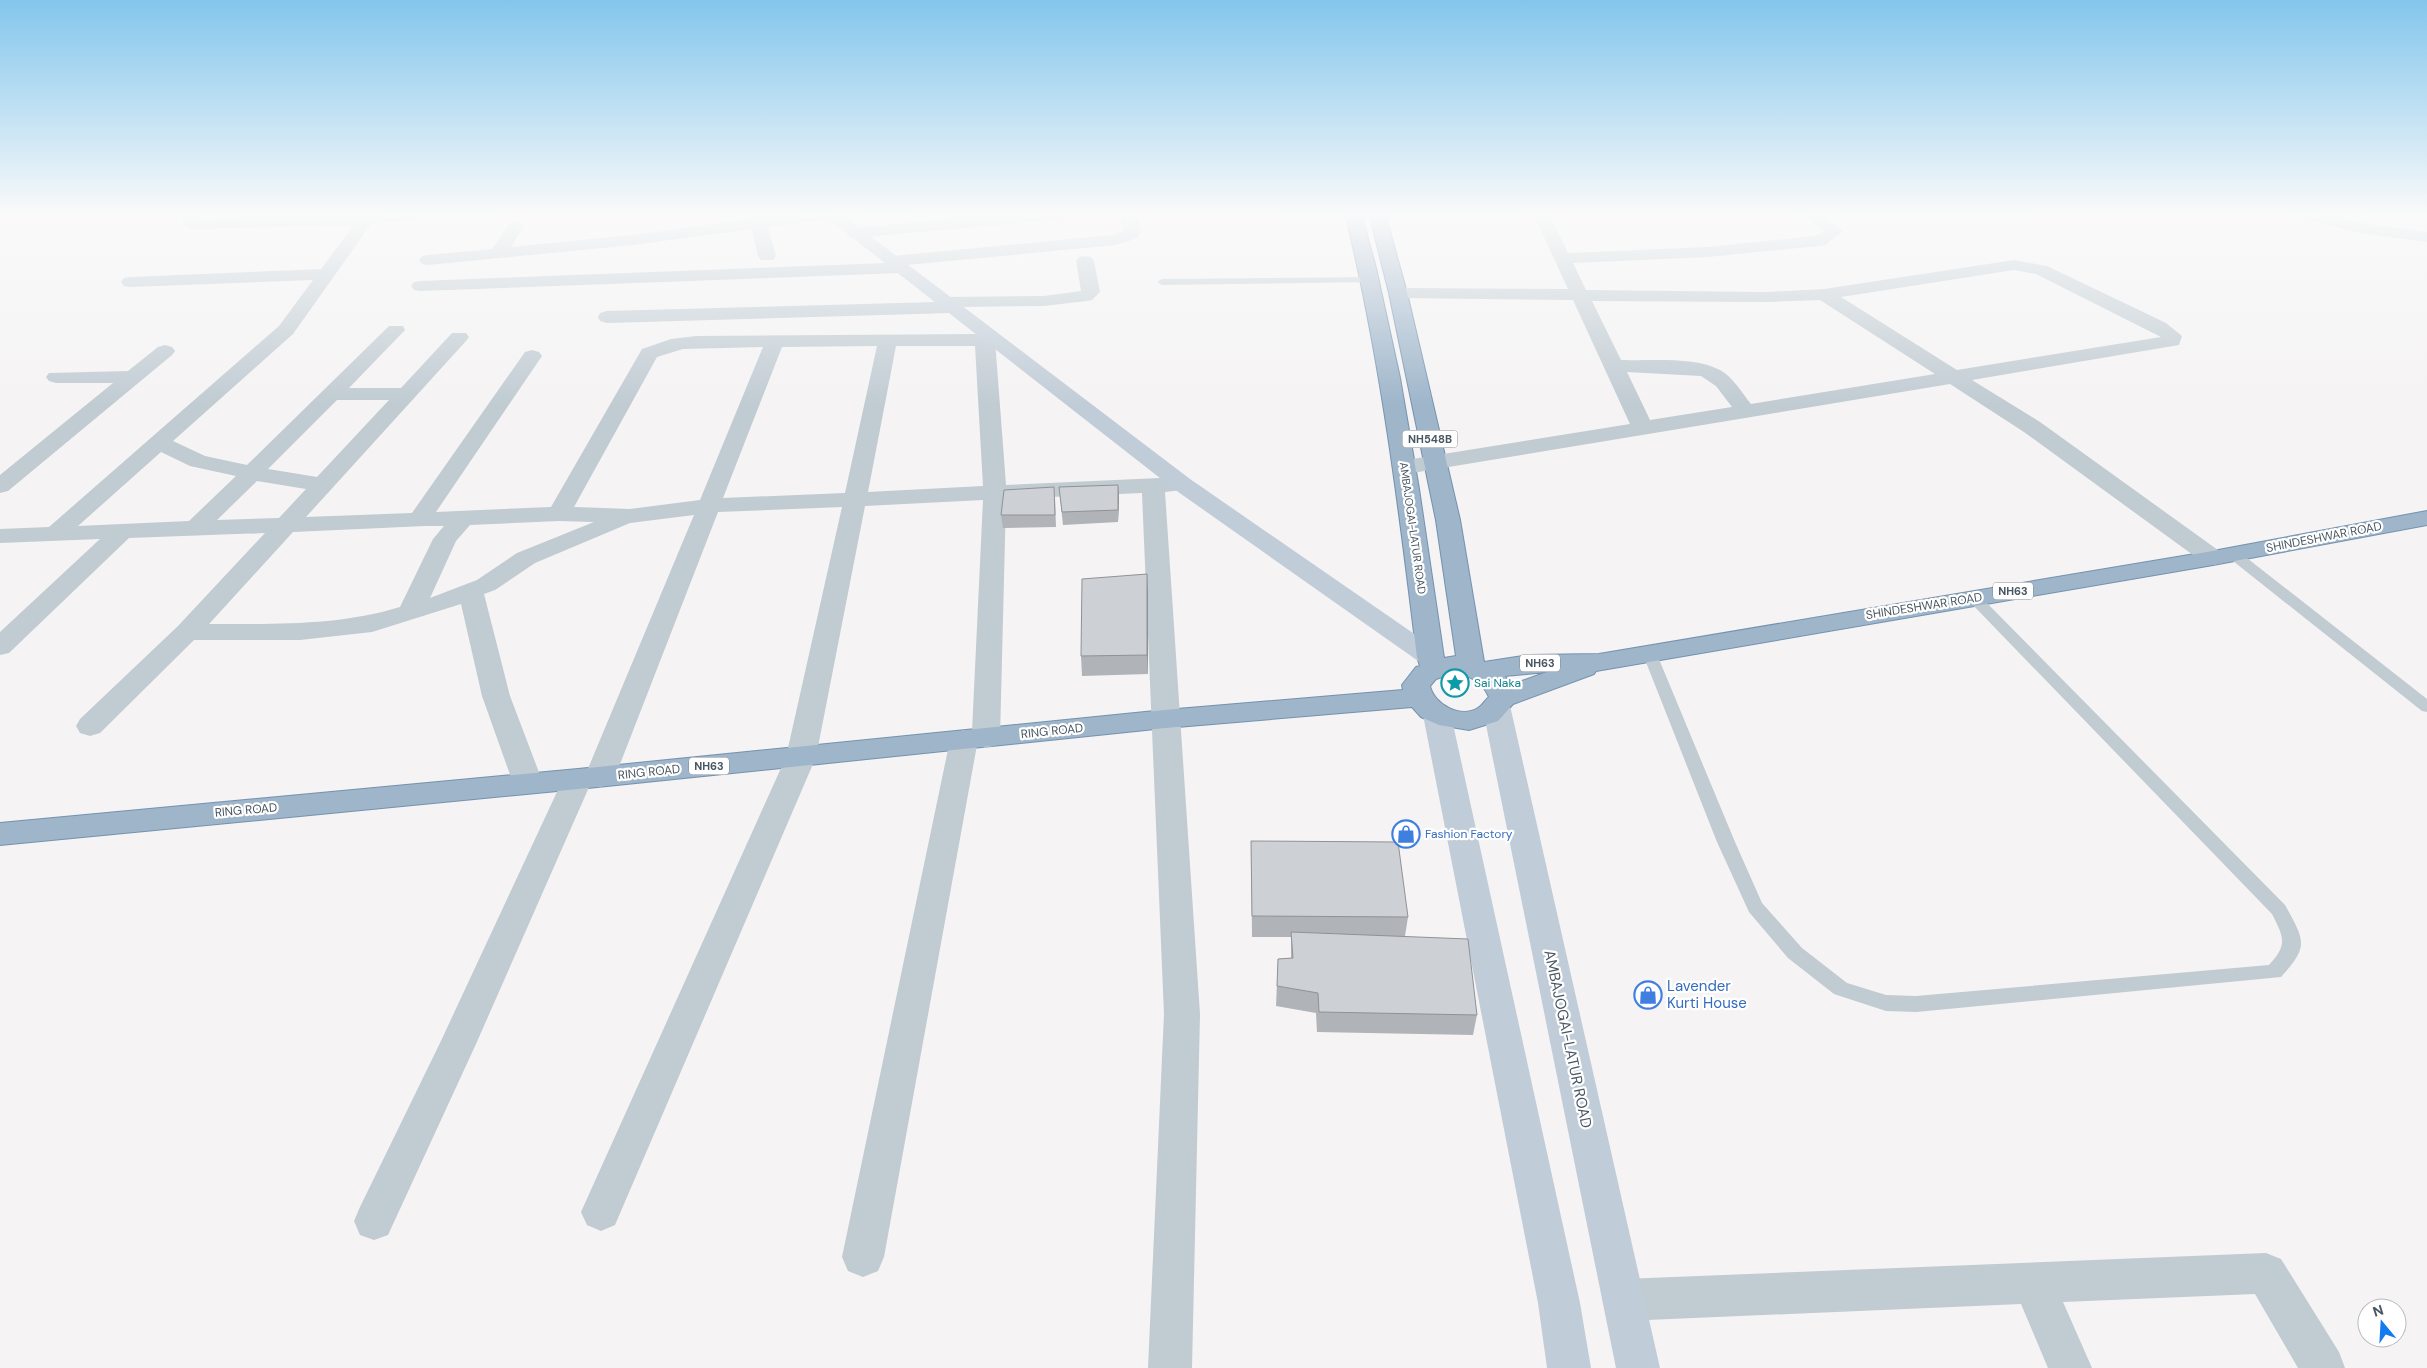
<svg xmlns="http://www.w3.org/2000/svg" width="2427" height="1368" font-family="'DM Sans',sans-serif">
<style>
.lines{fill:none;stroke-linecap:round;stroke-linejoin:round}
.trunk-casing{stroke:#7492af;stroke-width:2}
.service{fill:#c0cbd2;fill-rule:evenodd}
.minor{fill:#c0cbd2;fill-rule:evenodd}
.secondary{fill:#c0ccd7;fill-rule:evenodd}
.trunk{fill:#9eb5ca;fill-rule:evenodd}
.wall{fill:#b0b3b7}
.shaded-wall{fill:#909295}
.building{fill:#cdd0d5;stroke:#909295}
.labels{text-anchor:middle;stroke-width:4.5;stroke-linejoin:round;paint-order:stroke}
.shield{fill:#fff;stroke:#808991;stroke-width:1}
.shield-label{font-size:11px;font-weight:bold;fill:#495762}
.far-street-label{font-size:11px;fill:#495762;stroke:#fff}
.street-label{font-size:12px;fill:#495762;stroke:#fff}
.culture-label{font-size:12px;fill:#0d838f;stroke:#fff;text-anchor:start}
.shop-label{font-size:12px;fill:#366cbe;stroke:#fff;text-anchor:start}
.near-shop-label{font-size:15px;fill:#366cbe;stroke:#fff;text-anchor:start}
.near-street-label{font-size:15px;fill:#495762;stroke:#fff}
</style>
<rect width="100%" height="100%" fill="#f5f3f3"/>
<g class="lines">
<!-- trunk casing -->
<g class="trunk-casing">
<path id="trunk" d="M1345,213h16l15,55 24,110 19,111 25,169 12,-2 -20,-136 -47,-227 -20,-80h16l22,80 53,227 24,142 46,-7 69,-1 614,-103 214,-40v14l-214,40 -617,106 -2,3 -81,30 -15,17 -29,9 -30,-5 -18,-8 -9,-10 -247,21 -587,61 -578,56v-22l578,-54 587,-59 238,-20 -1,-5 14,-18 4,-1 -3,-9c-18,-149 -36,-297 -72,-444zM1547,672l-36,13 -6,-9zM1454,673c16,3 28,8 35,24 -4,3 -7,9 -11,11 -18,11 -44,-4 -48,-22l6,-7z"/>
</g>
<!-- service -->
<g class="service">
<polygon points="1372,277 1377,280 1375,282 1162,285 1157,282 1162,279"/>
<polygon points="2233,550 2238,551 2427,699 2427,712 2422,711 2228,557 2226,554 2228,551"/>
<path d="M1974,594l5,1 306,310c20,36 24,41 -4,72l-365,35 -30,-1 -52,-17 -46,-36 -39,-46 -32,-70 -75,-190 2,-3 5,-2 7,5 79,190 27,61 40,45 45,35 39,12 30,1 353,-31c19,-21 15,-27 3,-51l-303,-313 -2,-3z"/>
</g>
<!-- minor -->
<g class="minor">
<path d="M186,213h16l-4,7h8l155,-5 1,-2h72l-8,5 -55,6 -78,110 -120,107 32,15 42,9 142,-139h14l2,4 -56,58h52l51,-55h14l3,4 -3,4 -160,176 106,-4 113,-161 7,-2 7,2 3,4 -106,156 115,-5 91,-158 29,-10 25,-3 279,-2 2,-5h14l4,11 11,145 176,-8 8,2 3,5 -3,5 -25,3 35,522 -8,354h-44l16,-354 -22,-521 -136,6 -6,239 -4,7 -10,3 -9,-3 -93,512 -6,14 -15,6 -15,-6 -6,-14 108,-517 4,-7 10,-3 8,2 11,-232 -118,6 -49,251 -201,468 -14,6 -14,-6 -6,-13 205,-455 56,-250 -124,5 -103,265 -4,7 -11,3 -10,-2 -114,259 -88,191 -14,5 -14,-5 -6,-14 6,-14 80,-164 123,-264 4,-7 11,-3 9,2 107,-256 -64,8 -95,40 -40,27 -11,4 26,102 33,87 -4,7 -11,3 -11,-3 -4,-7 -31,-87 -21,-92 -89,28 -72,8h-106l-94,93 -10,3 -10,-3 -4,-7 4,-7 98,-93 87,-93 -136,5 -120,115 -9,2v-23l100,-93 -100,4v-14l49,-2 230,-201 34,-46 -183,7 -6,-1 -3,-4 3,-4 6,-1 191,-8 33,-44 -163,4 -6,-2 -3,-8zM877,346l-32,147 -122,5 59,-151zM896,346h79l8,140 -115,6zM763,347l-63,153 -70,9 -56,-2 83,-150 26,-8zM337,400h52l-72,77 -49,-8zM161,452l29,14 46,10 -47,45 -111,5zM257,481l49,8 -27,29 -62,2zM559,521l35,1 -77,31 -40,27 -47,18 26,-57 14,-16zM425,526h19l-11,13 -33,68c-62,19 -127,17 -191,17l84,-92z"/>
<polygon points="796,213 844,213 836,218 768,227 776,256 773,260 761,260 758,256 752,229 633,245 428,265 422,264 419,260 422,256 428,255 492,249 510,223 522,223 524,226 511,247 633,235"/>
<polygon points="1016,213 1081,213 1073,218 855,238 849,237 847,233 849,229 855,228"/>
<polygon points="1119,213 1135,213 1141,229 1138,238 1116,245 907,265 910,268 907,272 901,273 420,291 414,290 411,286 414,282 420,281 885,263 883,261 886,257 892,256 1113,235 1124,231"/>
<path d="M1533,213h16l19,40 140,-6 107,-11 9,-5 -26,-18h20l25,18 -18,14 -6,1 -111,11 -135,6 13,27 180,2 58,-3 190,-29 33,6 119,57 16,13 -3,9 -207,35 68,42 182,131 3,5 -3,5 -9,2 -9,-2 -180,-131 -74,-48 -544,90 -8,-2 -3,-5 3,-5 8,-2 224,-36 -57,-124 -175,-2 -6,-1 -3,-4 3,-4 6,-1 170,1zM2014,270l22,4 125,63 -204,33 -116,-73zM1820,300l115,74 -184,30c-9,-11 -18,-27 -31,-34 -25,-14 -71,-9 -99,-10l-29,-59 174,1zM1627,372l74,4 15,10 16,21 -82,13z"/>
<polygon points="2288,213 2319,213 2361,223 2427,232 2427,242 2361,233 2290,216"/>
<polygon points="1085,256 1091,257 1094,261 1100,292 1092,300 1086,301 1044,306 960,307 957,311 951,313 607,323 600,321 598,317 600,313 607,311 936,302 939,298 945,297 1044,296 1081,291 1076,261 1079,257"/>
<polygon points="165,345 172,347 175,351 172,355 8,491 0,493 0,475 113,383 56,383 49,381 46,377 49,373 128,371 158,347"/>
<polygon points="2266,1253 2281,1259 2339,1352 2345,1368 2298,1368 2255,1294 2063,1302 2092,1368 2048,1368 2021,1304 1624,1321 1609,1315 1603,1300 1609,1285 1624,1279"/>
</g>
<!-- secondary -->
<g class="secondary">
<polygon points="821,213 840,213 1190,479 1439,651 1443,657 1439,663 1430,665 1421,663 1174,489"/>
<polygon points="1497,701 1507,703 1511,710 1660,1368 1616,1368 1483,710 1487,703"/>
<polygon points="1437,706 1447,708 1451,715 1580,1303 1591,1368 1547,1368 1538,1303 1423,715 1427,708"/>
</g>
<!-- trunk -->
<use href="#trunk" class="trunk"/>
</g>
<!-- wall -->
<g class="wall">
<polygon points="1118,485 1119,498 1118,522 1063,525 1059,487"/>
<polygon points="1055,499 1056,527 1003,528 1001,515"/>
<polygon points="1147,574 1148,593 1148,674 1082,676 1081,656"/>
<polygon points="1251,841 1408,917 1405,936 1477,1015 1473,1035 1317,1032 1316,1013 1276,1006 1278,959 1291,958 1291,937 1252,937"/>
</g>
<!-- shaded-wall -->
<g class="shaded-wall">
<polygon points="1118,485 1119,498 1118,522"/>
<polygon points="1147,574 1148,593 1148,674 1147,655"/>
</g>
<!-- building -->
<g class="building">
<polygon points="1118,485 1118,510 1062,512 1059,487"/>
<polygon points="1054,487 1055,515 1001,515 1004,490"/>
<polygon points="1147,574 1147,655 1081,656 1082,579"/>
<polygon points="1251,841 1398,842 1408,917 1252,916"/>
<polygon points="1291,932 1468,939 1477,1015 1319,1012 1318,993 1277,986 1278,959 1293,958"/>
</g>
<!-- sky -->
<linearGradient id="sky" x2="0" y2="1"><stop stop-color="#83c6ec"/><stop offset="0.53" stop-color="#fafafa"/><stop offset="1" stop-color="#fafafa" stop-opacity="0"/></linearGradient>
<rect width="2427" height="405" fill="url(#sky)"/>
<!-- icons -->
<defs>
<g id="sight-ring" transform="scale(1.4375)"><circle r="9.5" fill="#fff" stroke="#0f9aa8" stroke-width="1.5"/><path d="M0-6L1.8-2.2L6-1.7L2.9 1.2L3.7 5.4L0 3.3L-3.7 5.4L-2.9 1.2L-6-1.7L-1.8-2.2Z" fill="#0f9aa8"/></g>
<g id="shop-ring" transform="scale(1.4375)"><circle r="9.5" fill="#fff" stroke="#3f7fe0" stroke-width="1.5"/><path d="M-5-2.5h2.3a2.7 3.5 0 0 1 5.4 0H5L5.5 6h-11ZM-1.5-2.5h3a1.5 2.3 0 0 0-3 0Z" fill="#3f7fe0"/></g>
</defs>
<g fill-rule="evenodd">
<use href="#sight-ring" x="1455" y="683"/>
<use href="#shop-ring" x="1406" y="834"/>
<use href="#shop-ring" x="1648" y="995"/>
</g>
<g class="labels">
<!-- shield labels -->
<g class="shield">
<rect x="1402.5" y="430.5" width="55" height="17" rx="4"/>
<rect x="1993" y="582.5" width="40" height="17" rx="4"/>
<rect x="1520" y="654.5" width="40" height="17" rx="4"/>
<rect x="689" y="757.5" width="40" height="17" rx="4"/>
</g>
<g class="shield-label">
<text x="1430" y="443">NH548B</text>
<text x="2013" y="595">NH63</text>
<text x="1540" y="667">NH63</text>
<text x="709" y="770">NH63</text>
</g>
<!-- far-street labels -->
<g class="far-street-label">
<text transform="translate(1413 528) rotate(82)" y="4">AMBAJOGAI-LATUR ROAD</text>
</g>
<!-- street labels -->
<g class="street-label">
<text transform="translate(2324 537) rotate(-11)" y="4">SHINDESHWAR ROAD</text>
<text transform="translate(1924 606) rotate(-9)" y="4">SHINDESHWAR ROAD</text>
<text transform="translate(1052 731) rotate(-6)" y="4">RING ROAD</text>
<text transform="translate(649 772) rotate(-6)" y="4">RING ROAD</text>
<text transform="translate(246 810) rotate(-5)" y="4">RING ROAD</text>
</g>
<!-- culture labels -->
<g class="culture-label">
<text x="1474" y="687">Sai Naka</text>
</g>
<!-- shop labels -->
<g class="shop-label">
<text x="1425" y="838">Fashion Factory</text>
</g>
<!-- near-shop labels -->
<g class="near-shop-label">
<text x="1667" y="991">Lavender<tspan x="1667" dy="17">Kurti House</tspan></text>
</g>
<!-- near-street labels -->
<g class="near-street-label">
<text transform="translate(1568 1039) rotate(78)" y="5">AMBAJOGAI-LATUR ROAD</text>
</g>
</g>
<!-- north arrow -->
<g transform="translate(2382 1323) rotate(342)"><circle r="24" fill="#ffffff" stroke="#b6bcc0"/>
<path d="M0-4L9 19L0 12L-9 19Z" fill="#137bef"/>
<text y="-8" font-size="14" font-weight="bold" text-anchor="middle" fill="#495762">N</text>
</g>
</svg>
